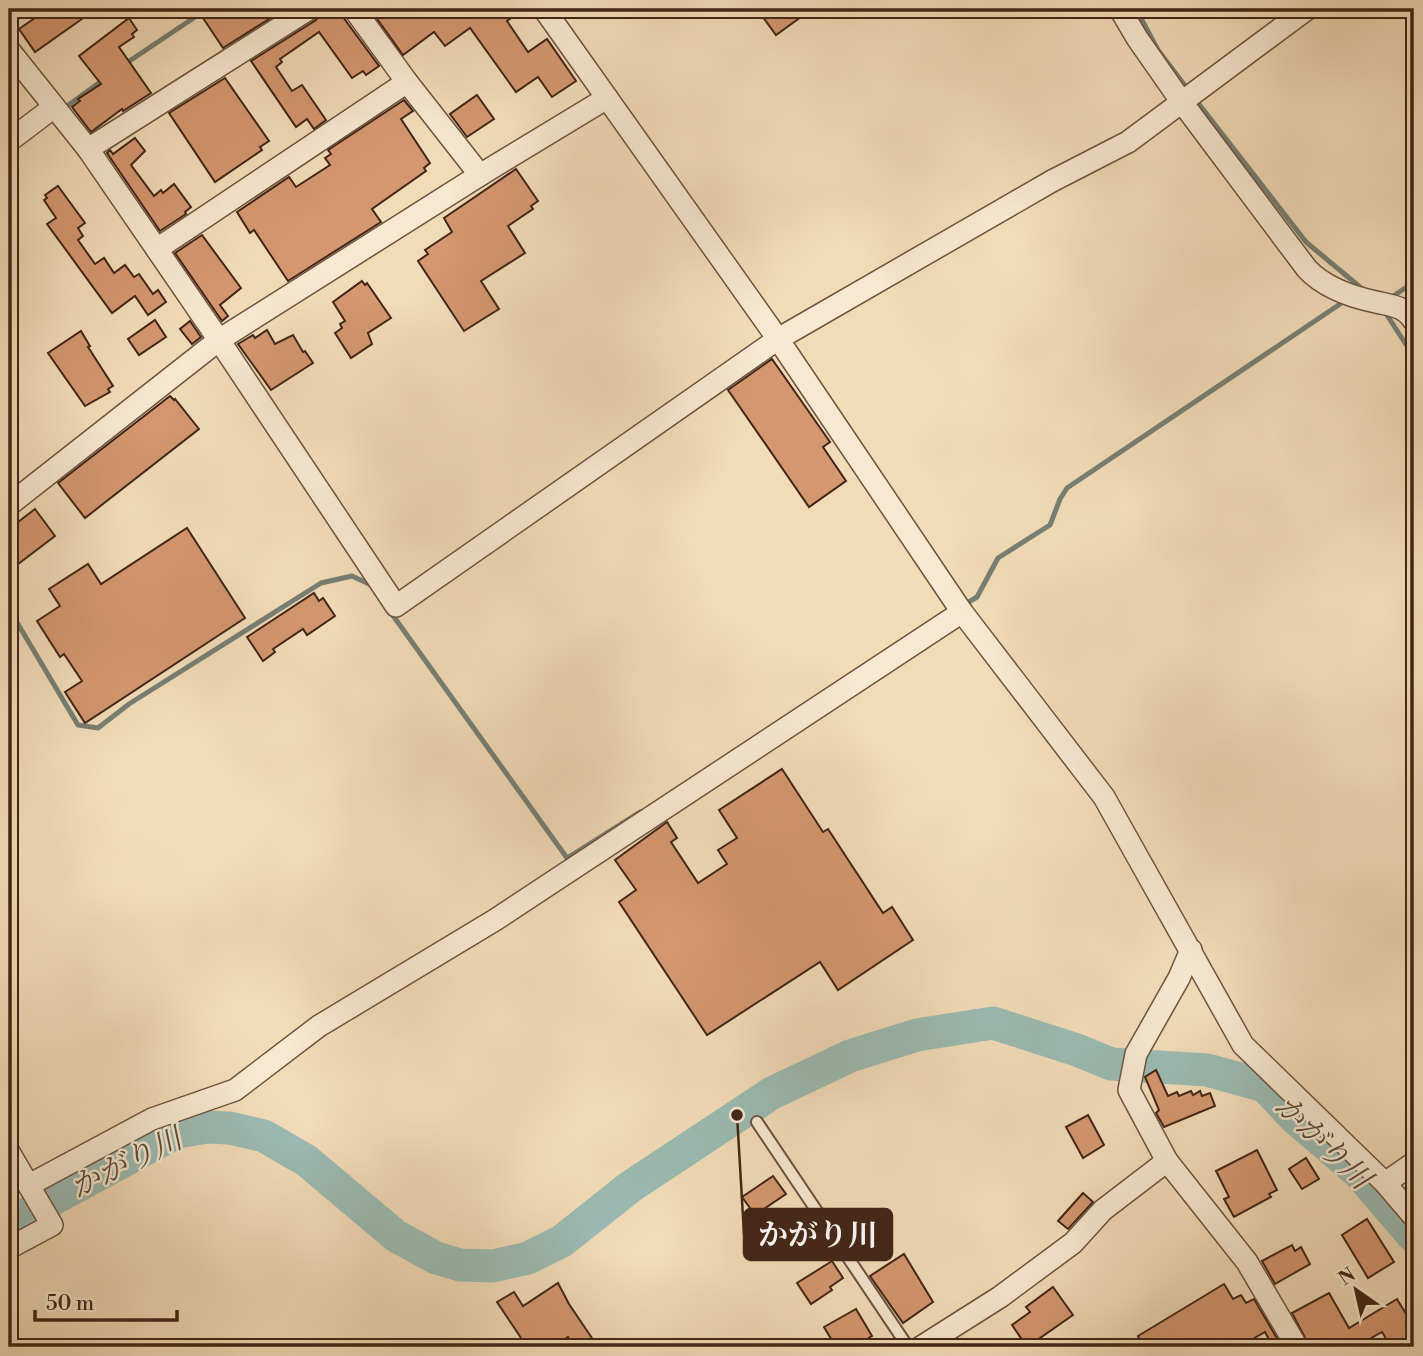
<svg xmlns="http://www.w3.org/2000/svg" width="1423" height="1356" font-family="'Libre Bodoni','Noto Serif JP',serif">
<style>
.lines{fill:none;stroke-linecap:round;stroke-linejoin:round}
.stream{stroke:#777f74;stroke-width:5}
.river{stroke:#9bbbb3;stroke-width:33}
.building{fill:#d49770;stroke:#412516;stroke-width:2}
.lane-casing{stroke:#6d533e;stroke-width:14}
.street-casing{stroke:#6d533e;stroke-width:24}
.lane{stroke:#f7e8d1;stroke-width:10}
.street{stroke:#f7e8d1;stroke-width:21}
.labels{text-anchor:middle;stroke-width:5;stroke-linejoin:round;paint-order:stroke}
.water-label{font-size:30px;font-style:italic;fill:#584a3d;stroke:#f7e8d1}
.leader{fill:none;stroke:#412516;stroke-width:2.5}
.callout-dot{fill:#412516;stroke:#f7e8d1;stroke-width:2.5}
.callout{fill:#412516;stroke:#412516;stroke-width:2.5}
.callout-label{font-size:30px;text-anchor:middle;font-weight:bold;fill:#fff}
</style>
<rect width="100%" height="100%" fill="#f2dcb8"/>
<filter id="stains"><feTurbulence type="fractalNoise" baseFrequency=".00286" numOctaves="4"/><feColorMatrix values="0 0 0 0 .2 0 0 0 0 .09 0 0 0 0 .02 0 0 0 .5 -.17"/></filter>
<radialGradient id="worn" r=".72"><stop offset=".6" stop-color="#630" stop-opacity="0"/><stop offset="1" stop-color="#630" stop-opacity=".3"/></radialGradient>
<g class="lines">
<!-- stream -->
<g class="stream">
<polyline points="1136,9 1158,50 1189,91"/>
<polyline points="125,64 207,9"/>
<polyline points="1195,99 1306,242 1366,292"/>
<polyline points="63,109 103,80"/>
<polyline points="1389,299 1414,282"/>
<polyline points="1385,312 1414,357"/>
<polyline points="964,605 977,597 998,558 1050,525 1060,499 1067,488 1346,300"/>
<polyline points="9,609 78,725 98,728 129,704 321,583 352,576 371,585"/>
<polyline points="389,610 567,858 640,812"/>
</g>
<!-- river -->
<polyline class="river" points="9,1223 177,1132 207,1127 230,1128 264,1136 307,1161 396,1236 436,1258 460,1265 493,1266 528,1258 562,1241 630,1187 772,1093 850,1056 917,1035 993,1023 1077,1050 1111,1064 1207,1070 1265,1086 1294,1117 1359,1173 1414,1237"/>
</g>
<!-- building -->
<g class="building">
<polygon points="48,9 96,9 35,52 19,29"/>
<polygon points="210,9 285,9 223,48 201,15"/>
<polygon points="322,9 341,9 343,17 379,66 366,75 363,71 352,78 319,32 280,59 282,62 276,67 292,91 302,85 326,120 314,129 307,119 296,127 251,61 316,20"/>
<polygon points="370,9 524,9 507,21 528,52 547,39 576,81 552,97 538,77 516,92 470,28 445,46 434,32 403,55"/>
<polygon points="757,9 812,9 776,35"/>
<polygon points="129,18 137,30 132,34 134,37 119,47 151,93 123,111 122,109 91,132 72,107 80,101 78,99 101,84 79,56"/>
<polygon points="225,78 269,141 260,147 262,150 215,182 169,113"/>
<polygon points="477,95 494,119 467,137 450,114"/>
<polygon points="404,100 413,111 401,119 430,163 424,168 426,171 372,209 381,222 288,281 254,230 250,233 237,212 289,177 296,187 330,165 325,158 331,154 328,150"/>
<polygon points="135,138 145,151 131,165 154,196 161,190 163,193 174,184 191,207 185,212 186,214 160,231 107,153 110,150 113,154"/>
<polygon points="516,169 538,201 531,206 533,209 508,226 525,253 481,281 499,309 464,331 418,261 428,254 425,250 452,232 444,218"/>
<polygon points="58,186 85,223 78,228 83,236 78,240 95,264 104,258 114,273 125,265 134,277 139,274 153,294 158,290 166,302 148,315 135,296 112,313 47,224 56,218 44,200 47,198 45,195"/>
<polygon points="202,235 241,288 220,305 228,316 222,321 175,253"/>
<polygon points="362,281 365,285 367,283 391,318 368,333 372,344 351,358 335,333 342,328 340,324 345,321 333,302"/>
<polygon points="155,320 166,337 139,355 128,339"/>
<polygon points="190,321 201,337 192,344 180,329"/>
<polygon points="267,330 275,344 293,335 303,352 305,351 313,363 271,390 238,344 253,335 255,338"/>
<polygon points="81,331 90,346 88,347 113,386 108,389 110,392 85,406 48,353"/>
<polygon points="772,359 830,442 823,447 846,481 809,507 728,390"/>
<polygon points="170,396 174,400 175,399 199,429 85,518 58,483"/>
<polygon points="35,509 55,536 9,571 9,529"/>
<polygon points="187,528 245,618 85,723 65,692 82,681 64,654 60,657 37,621 60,606 49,589 88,564 101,584"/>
<polygon points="314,593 319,601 323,598 335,616 307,635 303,629 273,649 275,652 263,661 247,637"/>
<polygon points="782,769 823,832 828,829 883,913 892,907 913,940 838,990 820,962 707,1035 619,902 636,890 615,860 667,822 677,838 671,842 698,883 727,864 718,850 737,838 719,810"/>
<polygon points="1156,1070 1168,1096 1177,1092 1179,1096 1191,1091 1193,1095 1200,1091 1202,1096 1210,1093 1215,1106 1164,1127 1156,1113 1159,1110 1145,1077"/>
<polygon points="1088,1115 1104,1145 1083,1158 1066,1127"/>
<polygon points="1257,1150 1277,1190 1269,1194 1271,1197 1234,1217 1224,1199 1229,1197 1216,1171"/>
<polygon points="1306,1158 1319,1179 1302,1189 1289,1169"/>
<polygon points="773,1176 786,1194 755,1215 742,1197"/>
<polygon points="1083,1193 1093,1202 1068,1229 1058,1221"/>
<polygon points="1367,1219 1394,1262 1368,1278 1342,1235"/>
<polygon points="1292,1245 1295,1251 1301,1247 1310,1264 1275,1284 1262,1261"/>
<polygon points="904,1254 933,1302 903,1323 870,1276"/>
<polygon points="832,1261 843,1278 830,1287 832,1290 811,1304 797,1283"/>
<polygon points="558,1283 569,1304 598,1347 575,1347 568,1337 551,1347 527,1347 497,1302 514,1292 523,1306"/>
<polygon points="1224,1284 1233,1299 1241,1295 1246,1303 1254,1299 1282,1347 1273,1347 1265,1332 1239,1347 1144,1347 1138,1336"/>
<polygon points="1053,1287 1073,1315 1027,1347 1012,1325 1030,1312 1026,1307"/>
<polygon points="1329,1293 1349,1328 1397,1299 1414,1327 1414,1347 1391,1347 1382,1332 1355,1347 1310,1347 1292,1313"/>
<polygon points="856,1309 872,1336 854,1347 836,1347 824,1327"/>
</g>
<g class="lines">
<!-- lane casing -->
<g class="lane-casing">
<polyline id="lane" points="757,1122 904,1341 906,1347"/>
</g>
<!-- street casing -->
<g class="street-casing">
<g id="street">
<polyline points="354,9 407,82 480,175"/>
<polyline points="544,9 778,339 962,612 1104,797 1243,1045 1385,1183 1414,1217"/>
<path d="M1120,9l17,29 44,63 126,168c17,18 45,28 69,33 17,4 28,4 38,19"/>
<polyline points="9,50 88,149 219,340 396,606 778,339 1052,181 1128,142 1307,9"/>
<polyline points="9,141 54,107"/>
<polyline points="88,149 309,9"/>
<polyline points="157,249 407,82"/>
<polyline points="9,505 219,340 480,175 607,98"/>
<polyline points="1191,950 1179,978 1136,1054 1129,1090 1167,1161 1247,1262 1297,1347"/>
<polyline points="9,1152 52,1225 9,1248"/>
<polyline points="1385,1183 1414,1163"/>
<polyline points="29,1185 152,1119 235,1090 319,1026 495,920 962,612"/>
<polyline points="921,1347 1000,1297 1073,1243 1103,1210 1167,1161"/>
</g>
</g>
<!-- lane -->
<use href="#lane" class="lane"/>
<!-- street -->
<use href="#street" class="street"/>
</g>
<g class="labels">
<!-- water labels -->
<g class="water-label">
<text transform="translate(1323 1142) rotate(44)" y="10">かがり川</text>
<text transform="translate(126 1163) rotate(-26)" y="10">かがり川</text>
</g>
</g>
<!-- callouts -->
<path class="leader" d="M737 1115L744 1234"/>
<circle class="callout-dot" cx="737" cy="1115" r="7"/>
<rect class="callout" x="744" y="1209" width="148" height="51" rx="7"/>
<g class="callout-label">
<text x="818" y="1245">かがり川</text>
</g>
<!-- margin -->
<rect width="1423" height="1356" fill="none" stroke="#f2dcb8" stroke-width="35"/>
<rect x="10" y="10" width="1402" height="1335" fill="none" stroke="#412516" stroke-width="3.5"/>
<rect x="18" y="18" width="1388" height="1321" fill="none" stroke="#412516" stroke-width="2"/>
<!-- north arrow -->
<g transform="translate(1356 1290) rotate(326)" stroke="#f7e8d1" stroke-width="5" paint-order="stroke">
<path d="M0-5L12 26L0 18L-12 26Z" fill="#412516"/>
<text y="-10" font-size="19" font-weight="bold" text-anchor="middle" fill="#412516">N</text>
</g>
<!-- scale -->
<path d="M35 1310v10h142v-10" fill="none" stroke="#412516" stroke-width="3.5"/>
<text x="46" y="1310" font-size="21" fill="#412516" stroke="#f7e8d1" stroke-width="5" paint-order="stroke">50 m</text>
<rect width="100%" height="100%" filter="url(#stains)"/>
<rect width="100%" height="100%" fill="url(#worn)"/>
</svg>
